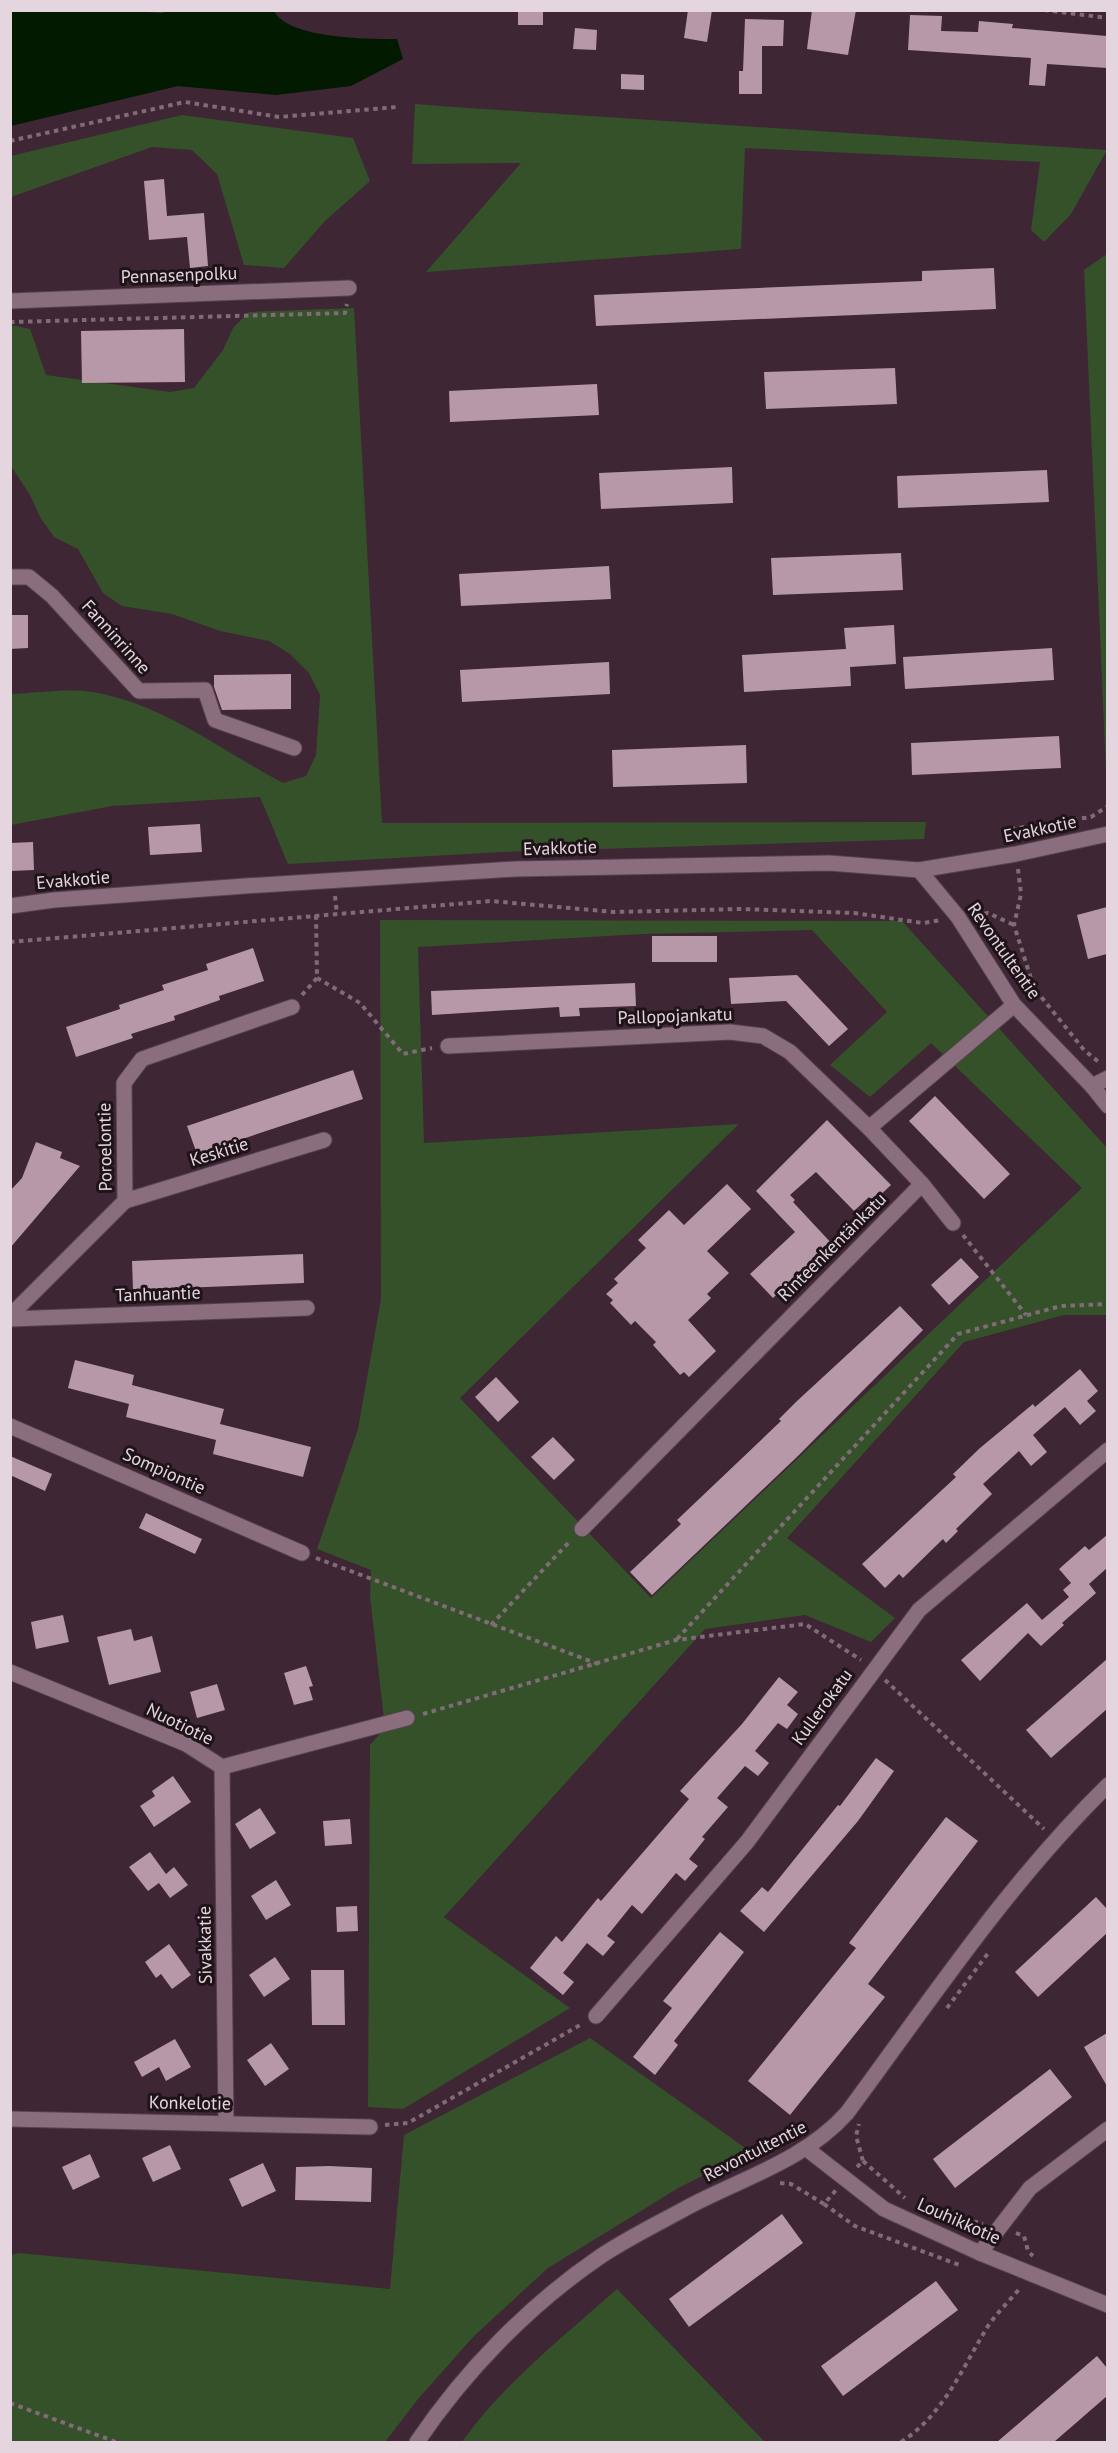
<svg xmlns="http://www.w3.org/2000/svg" width="1118" height="2453" font-family="'PT Sans',sans-serif">
<style>
.green{fill:#34512a;fill-rule:evenodd}
.water{fill:#021a00}
.building{fill:#b698a9}
.lines{fill:none;stroke-linecap:round;stroke-linejoin:round}
.minor-casing{stroke:#56424e;stroke-width:17}
.path{stroke:#806b77;stroke-width:4;stroke-dasharray:4.5 4.5;stroke-linecap:butt}
.minor{stroke:#8a6e7e;stroke-width:15}
.labels{text-anchor:middle;stroke-width:6;stroke-linejoin:round;paint-order:stroke}
.street-label{font-size:18px;fill:#e5d5de;stroke:#1e1319}
</style>
<rect width="100%" height="100%" fill="#3e2634"/>
<!-- green -->
<g class="green">
<polygon points="415,104 454,107 1107,150 1071,214 1044,242 1031,230 1040,162 745,148 741,249 426,272 521,163 412,164"/>
<polygon points="182,115 353,138 370,181 325,221 284,268 244,265 217,174 192,150 152,147 11,197 11,156"/>
<polygon points="1107,254 1107,794 1084,270"/>
<path d="M354,308l28,515 544,-1 -2,17 -421,13 -215,12 -28,-67 -148,9 -101,19 -1,-131c27,-1 58,-6 83,-2 73,13 127,58 190,91l23,-7 10,-21 4,-60 -11,-22 -19,-19 -21,-13 -49,-10 -48,-17 -50,-8 -19,-13 -25,-44 -24,-12 -14,-20 -10,-22 -19,-29v-141l19,4 16,46 124,17 24,-4 29,-38 10,-22 16,-16z"/>
<path d="M380,920l522,1 205,227v167h-43l-100,27 -177,196 108,80 -24,24 -66,-27 -100,14 -261,288 126,91 -167,101 -35,-2 2,-362 15,-17 -15,-132 1,-26 -54,-21 41,-120 23,-130zM812,930l75,82 -57,53 40,32 61,-54 151,145 -431,410 -191,-200 279,-274 -315,19 -6,-196 224,-13z"/>
<polygon points="590,2038 751,2152 680,2187 548,2268 474,2336 418,2399 385,2442 11,2442 11,2255 19,2253 390,2289 404,2135"/>
<path d="M617,2289l148,153h-303c42,-59 101,-105 155,-153z"/>
</g>
<!-- water -->
<path class="water" d="M129,11l33,2 8,-3 104,1c15,28 94,28 123,28l6,20 -52,27 -75,9 -98,-9 -167,40v-115z"/>
<!-- building -->
<g class="building">
<rect x="518" y="10" width="25" height="15"/>
<polygon points="688,10 712,10 707,42 684,38"/>
<polygon points="812,10 856,10 848,55 807,49"/>
<polygon points="910,15 942,16 941,31 978,32 979,21 1013,24 1012,28 1107,36 1107,68 1047,64 1045,86 1029,85 1031,58 908,50"/>
<polygon points="745,19 784,20 783,46 762,46 762,94 739,94 739,71 743,71"/>
<polygon points="575,28 597,30 596,50 573,49"/>
<polygon points="621,74 644,75 644,90 621,89"/>
<polygon points="164,179 167,216 204,213 208,266 190,268 187,237 149,240 144,181"/>
<polygon points="994,268 996,309 596,326 594,295 922,281 922,271"/>
<polygon points="184,329 185,382 82,383 81,331"/>
<polygon points="895,368 897,404 766,409 764,372"/>
<polygon points="597,384 599,415 450,422 449,391"/>
<polygon points="732,467 733,503 601,509 599,473"/>
<polygon points="1047,470 1049,502 898,508 897,476"/>
<polygon points="901,553 903,590 773,595 771,558"/>
<polygon points="609,566 611,599 461,606 459,574"/>
<polygon points="10,615 28,615 28,648 10,649"/>
<polygon points="894,625 896,664 850,667 851,686 744,692 742,655 846,649 844,628"/>
<polygon points="1052,648 1054,680 905,689 903,657"/>
<polygon points="609,662 610,694 462,702 460,670"/>
<polygon points="291,674 291,709 222,710 214,687 214,675"/>
<polygon points="1059,736 1061,768 912,775 911,743"/>
<polygon points="746,745 747,783 613,787 612,750"/>
<polygon points="200,824 202,852 150,855 148,827"/>
<polygon points="33,842 34,870 10,871 10,843"/>
<polygon points="1107,907 1107,954 1088,959 1077,915"/>
<rect x="652" y="936" width="65" height="26"/>
<polygon points="253,948 264,981 219,996 220,1000 174,1016 175,1020 131,1034 133,1038 76,1057 66,1027 120,1009 119,1005 164,990 162,985 208,970 206,964"/>
<polygon points="797,975 848,1029 829,1046 786,1001 731,1004 729,978"/>
<polygon points="635,983 636,1006 579,1008 580,1016 560,1017 559,1007 432,1015 431,991"/>
<polygon points="353,1070 363,1099 197,1154 187,1126"/>
<polygon points="935,1096 1010,1174 984,1199 909,1121"/>
<polygon points="827,1120 891,1185 873,1202 869,1197 854,1211 816,1172 790,1195 795,1200 793,1202 834,1246 819,1260 817,1257 773,1298 750,1274 795,1232 756,1191"/>
<polygon points="36,1142 62,1152 60,1158 80,1166 10,1248 10,1191 22,1178"/>
<polygon points="727,1184 751,1209 707,1251 729,1273 707,1294 711,1298 688,1320 716,1351 689,1377 684,1372 680,1375 653,1345 656,1342 635,1321 631,1325 610,1303 613,1300 606,1294 618,1283 614,1279 646,1248 638,1240 669,1210 684,1225"/>
<polygon points="303,1254 304,1283 133,1290 132,1261"/>
<polygon points="961,1258 979,1277 949,1305 931,1285"/>
<polygon points="900,1306 923,1330 799,1455 652,1595 630,1572 681,1524 677,1520 781,1421 779,1419 797,1401"/>
<polygon points="75,1360 134,1375 132,1385 224,1409 220,1424 311,1447 303,1477 213,1454 216,1440 126,1417 129,1404 68,1388"/>
<polygon points="1080,1369 1098,1391 1087,1401 1096,1411 1080,1425 1065,1407 1033,1435 1047,1452 1031,1466 1019,1451 983,1484 992,1494 956,1529 958,1531 946,1543 943,1539 903,1578 899,1574 885,1588 862,1564 956,1477 953,1474 980,1448 1033,1404 1035,1407"/>
<polygon points="496,1377 519,1402 498,1422 475,1397"/>
<polygon points="553,1437 575,1460 554,1480 531,1457"/>
<polygon points="10,1456 52,1474 45,1491 10,1475"/>
<polygon points="146,1513 202,1539 195,1554 139,1528"/>
<polygon points="1107,1535 1107,1568 1089,1584 1096,1593 1062,1623 1064,1625 1041,1646 1028,1633 980,1681 961,1660 1027,1603 1042,1620 1069,1597 1063,1590 1071,1583 1059,1569 1085,1546 1089,1550"/>
<polygon points="63,1615 69,1642 36,1649 31,1622"/>
<polygon points="131,1629 134,1641 152,1636 161,1672 109,1685 97,1637"/>
<polygon points="1107,1659 1107,1709 1051,1758 1026,1730"/>
<polygon points="306,1666 313,1686 309,1687 313,1700 294,1705 284,1673"/>
<polygon points="779,1677 798,1692 787,1705 798,1714 787,1729 778,1723 755,1751 769,1763 758,1776 745,1766 717,1798 728,1807 702,1837 705,1839 689,1859 698,1866 685,1881 676,1873 642,1914 632,1905 607,1936 615,1942 603,1956 587,1943 563,1973 574,1982 563,1995 530,1968 556,1936 562,1942 598,1898 601,1901 689,1799 680,1791 742,1724"/>
<polygon points="217,1684 225,1710 197,1718 190,1692"/>
<polygon points="876,1758 894,1771 858,1821 764,1932 740,1911 762,1887 768,1892 838,1805 840,1806"/>
<polygon points="173,1776 191,1802 154,1827 140,1806 155,1796 152,1791"/>
<polygon points="260,1808 276,1833 250,1849 235,1824"/>
<polygon points="946,1817 978,1841 868,1984 885,1997 790,2115 748,2081 856,1948 849,1943"/>
<polygon points="350,1819 352,1844 325,1846 323,1821"/>
<polygon points="150,1852 166,1874 174,1867 188,1885 170,1898 159,1883 148,1891 129,1867"/>
<polygon points="276,1880 291,1905 266,1920 251,1896"/>
<polygon points="1096,1897 1107,1909 1107,1933 1038,1997 1015,1972"/>
<polygon points="357,1906 358,1931 337,1932 336,1907"/>
<polygon points="720,1932 744,1952 674,2041 678,2045 655,2075 633,2057 672,2008 663,2001"/>
<polygon points="169,1944 191,1975 172,1989 161,1974 156,1978 145,1962"/>
<polygon points="275,1957 290,1979 264,1997 249,1975"/>
<polygon points="311,1970 344,1970 345,2025 312,2025"/>
<polygon points="1107,2033 1107,2086 1084,2047"/>
<polygon points="175,2039 191,2067 166,2081 159,2067 142,2077 134,2062"/>
<polygon points="271,2043 289,2069 265,2086 247,2060"/>
<polygon points="1050,2069 1072,2097 955,2188 933,2159"/>
<polygon points="170,2145 181,2169 153,2182 142,2158"/>
<polygon points="90,2154 100,2177 73,2190 62,2167"/>
<polygon points="263,2163 276,2191 242,2207 229,2179"/>
<polygon points="329,2166 372,2168 371,2202 295,2200 296,2167"/>
<polygon points="782,2214 803,2243 689,2327 669,2299"/>
<polygon points="936,2281 958,2310 843,2396 821,2366"/>
<polygon points="1097,2356 1107,2368 1107,2396 1054,2442 997,2442"/>
</g>
<g class="lines">
<!-- minor casing -->
<g class="minor-casing">
<g id="minor">
<polyline points="10,301 349,288"/>
<polyline points="10,577 29,577 52,596 139,691 205,690 215,720 294,748"/>
<polyline points="919,870 958,917 1014,1005 1092,1086 1108,1106"/>
<polyline points="10,906 54,900 245,886 515,869 829,863 919,870 1016,854 1108,834"/>
<polyline points="448,1046 730,1032 763,1036 790,1052 869,1128"/>
<polyline points="1092,1086 1108,1078"/>
<polyline points="922,1184 953,1223"/>
<polyline points="125,1201 324,1140"/>
<polyline points="10,1316 125,1201 124,1083 142,1059 292,1007"/>
<polyline points="10,1319 307,1308"/>
<polyline points="10,1426 302,1553"/>
<polyline points="582,1529 922,1184 869,1128 1014,1005"/>
<polyline points="10,1672 186,1744 222,1767 407,1718"/>
<polyline points="222,1767 226,2123"/>
<polyline points="596,2016 747,1842 919,1610 1108,1450"/>
<polyline points="10,2119 370,2127"/>
<polyline points="807,2149 884,2209 980,2253 1108,2305"/>
<polyline points="980,2253 1030,2188 1108,2129"/>
<path d="M417,2442c48,-71 112,-137 184,-186 27,-18 58,-33 87,-49 55,-29 117,-47 159,-94 83,-112 161,-230 261,-328"/>
</g>
</g>
<!-- path -->
<g class="path">
<polyline points="1044,10 1108,18"/>
<polyline points="10,141 185,102 279,117 397,107"/>
<polyline points="10,322 345,313 347,304"/>
<polyline points="1013,838 1011,829 1091,817 1108,806"/>
<polyline points="1018,869 1021,894 1014,925 1034,988 1084,1050 1100,1063"/>
<polyline points="335,896 337,914"/>
<polyline points="975,915 988,913 1014,925"/>
<polyline points="10,942 491,901 614,912 742,909 854,913 923,923 941,920"/>
<polyline points="317,978 360,1003 403,1054 432,1048"/>
<polyline points="302,995 317,978 316,915"/>
<polyline points="963,1235 1026,1315"/>
<polyline points="316,1558 598,1664"/>
<polyline points="491,1625 571,1540"/>
<polyline points="677,1639 958,1334 1061,1306 1108,1304"/>
<polyline points="885,1680 1044,1829"/>
<polyline points="423,1714 676,1640 805,1624 861,1660"/>
<polyline points="947,2008 989,1952"/>
<polyline points="385,2125 408,2123 582,2024"/>
<polyline points="863,2161 905,2198"/>
<polyline points="857,2167 863,2161 856,2136 859,2124"/>
<polyline points="780,2183 791,2184 824,2204 836,2190"/>
<polyline points="824,2204 855,2226 962,2266"/>
<polyline points="965,2226 976,2222 983,2224"/>
<polyline points="1016,2233 1024,2236 1028,2251 1033,2256"/>
<polyline points="10,2403 116,2442"/>
<path d="M901,2442c41,-26 60,-71 84,-111 9,-16 24,-29 35,-43"/>
</g>
<!-- minor -->
<use href="#minor" class="minor"/>
</g>
<g class="labels">
<!-- street labels -->
<g class="street-label">
<text transform="translate(179 275) rotate(-2)" y="6">Pennasenpolku</text>
<text transform="translate(116 637) rotate(48)" y="6">Fanninrinne</text>
<text transform="translate(1040 829) rotate(-12)" y="6">Evakkotie</text>
<text transform="translate(560 848) rotate(-2)" y="6">Evakkotie</text>
<text transform="translate(73 880) rotate(-5)" y="6">Evakkotie</text>
<text transform="translate(1004 951) rotate(55)" y="6">Revontultentie</text>
<text transform="translate(675 1016) rotate(-2)" y="6">Pallopojankatu</text>
<text transform="translate(105 1147) rotate(-91)" y="6">Poroelontie</text>
<text transform="translate(219 1152) rotate(-17)" y="6">Keskitie</text>
<text transform="translate(832 1247) rotate(-45)" y="6">Rinteenkentänkatu</text>
<text transform="translate(158 1294) rotate(-2)" y="6">Tanhuantie</text>
<text transform="translate(164 1471) rotate(24)" y="6">Sompiontie</text>
<text transform="translate(822 1707) rotate(-54)" y="6">Kullerokatu</text>
<text transform="translate(180 1724) rotate(26)" y="6">Nuotiotie</text>
<text transform="translate(205 1945) rotate(-91)" y="6">Sivakkatie</text>
<text transform="translate(190 2103) rotate(1)" y="6">Konkelotie</text>
<text transform="translate(755 2151) rotate(-27)" y="6">Revontultentie</text>
<text transform="translate(959 2221) rotate(24)" y="6">Louhikkotie</text>
</g>
</g>
<!-- border -->
<rect width="1118" height="2453" fill="none" stroke="#e5d5de" stroke-width="24"/>
</svg>
